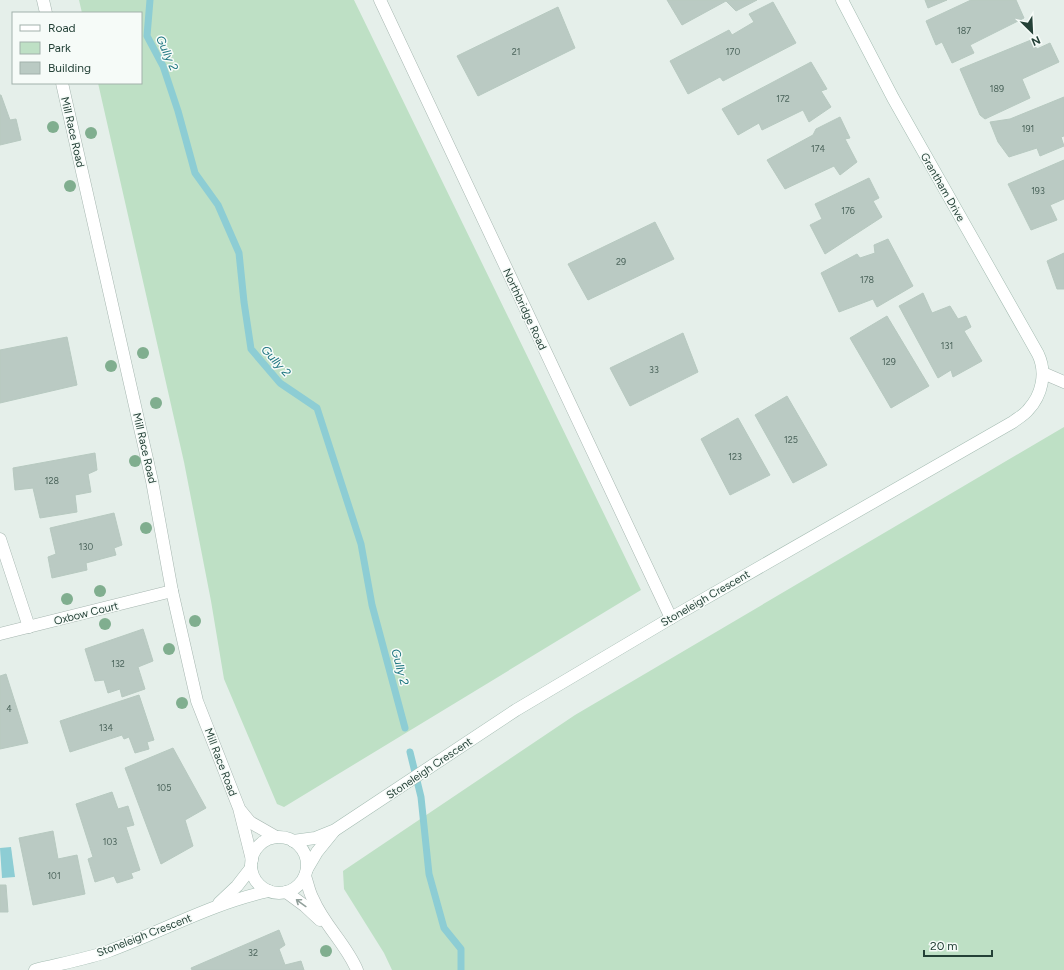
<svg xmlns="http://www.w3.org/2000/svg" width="1064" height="970" font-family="Figtree,sans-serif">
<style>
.green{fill:#bee0c5}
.water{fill:#8dcdd4}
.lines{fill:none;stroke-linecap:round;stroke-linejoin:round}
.stream{stroke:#8dcdd4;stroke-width:7}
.building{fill:#bacac3;stroke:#b7c9c0}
.street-casing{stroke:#a7b7b1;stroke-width:13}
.secondary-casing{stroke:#a3bbb1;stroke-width:13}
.street{stroke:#fff;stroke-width:12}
.secondary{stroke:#fff;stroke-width:12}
.tree{fill:#80ae8f}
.oneway{stroke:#92a09b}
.labels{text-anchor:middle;stroke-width:3;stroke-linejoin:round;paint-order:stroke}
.number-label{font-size:9px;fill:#4a635a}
.street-label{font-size:11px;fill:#244137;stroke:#f6fbf8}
.water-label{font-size:12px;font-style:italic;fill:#1c757f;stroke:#f6fbf8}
</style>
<rect width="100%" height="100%" fill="#e5efea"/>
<!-- green -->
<g class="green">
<polygon points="79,0 354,0 641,590 284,807 277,804 224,679 211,601 184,462 98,83 141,83 141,13 82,13"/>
<polygon points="1064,427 1064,970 392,970 384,953 344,889 343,871 575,715"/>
</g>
<!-- water -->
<polygon class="water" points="11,847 15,877 2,878 0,848"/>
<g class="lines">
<!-- stream -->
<g class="stream">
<polyline points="150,0 147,36 163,66 178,111 195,173 218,205 239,253 244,302 251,349 280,383 317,408 361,544 372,605 405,728"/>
<polyline points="410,752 421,797 429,874 444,928 461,949 461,970"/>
</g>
</g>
<!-- building -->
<g class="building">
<polygon points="667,0 757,0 736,11 726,1 682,25"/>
<polygon points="925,0 947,0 928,8"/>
<polygon points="971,0 1016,0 1024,18 970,45 974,53 952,63 942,42 936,45 926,21"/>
<polygon points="773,2 796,43 723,81 720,77 688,94 670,61 729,30 732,35 754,22 749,14"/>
<polygon points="558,7 575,48 478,96 457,56"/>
<polygon points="1031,40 1037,49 1050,43 1059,62 1022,79 1030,98 985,119 980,115 960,69"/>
<polygon points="811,62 827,89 821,91 831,107 809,122 803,110 762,130 759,123 738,135 722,109"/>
<polygon points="0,95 1,95 10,120 16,119 21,140 0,145"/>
<polygon points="1064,97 1064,136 1061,137 1064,146 1040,156 1037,148 1009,157 998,142 990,122 1010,119"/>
<polygon points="840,117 850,138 845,139 857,162 840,175 834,166 785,189 767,160 813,135 816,129"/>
<polygon points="1064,160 1064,199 1050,205 1057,220 1031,230 1008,184"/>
<polygon points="869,178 879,198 873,201 882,217 825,254 810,225 822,219 815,204"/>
<polygon points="655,222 674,259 588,300 568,264"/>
<polygon points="888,239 913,286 877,307 873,299 839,312 821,273 857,254 860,258 875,253 874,245"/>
<polygon points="1064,253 1064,289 1057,289 1047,261"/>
<polygon points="923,293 932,313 950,306 958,319 966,316 971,327 964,331 982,361 953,377 951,370 938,378 899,306"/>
<polygon points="887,316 929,386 891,408 850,338"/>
<polygon points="683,333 698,372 630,406 610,368"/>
<polygon points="67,337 77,385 0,403 0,350"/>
<polygon points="787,396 827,465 793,483 755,415"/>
<polygon points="738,418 770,475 730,495 701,439"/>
<polygon points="95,453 97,470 88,474 91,492 75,495 77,512 40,518 33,488 15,490 13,468"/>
<polygon points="114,513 122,545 114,548 116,555 86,563 87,570 52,578 48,557 56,554 50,528"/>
<polygon points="143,629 153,661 138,667 145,689 122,697 120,689 108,693 104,680 95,681 85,649"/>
<polygon points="6,674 28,743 0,749 0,676"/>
<polygon points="139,695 154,740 147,742 149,749 135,753 129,737 124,739 122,735 70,752 60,721"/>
<polygon points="173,748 206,808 185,820 193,846 161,864 125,768"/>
<polygon points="112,792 118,809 128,806 134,825 126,827 140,870 131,873 133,878 117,883 114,876 95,882 88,859 93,857 76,804"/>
<polygon points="53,831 58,859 77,855 85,894 33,905 19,838"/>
<polygon points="0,885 6,885 8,912 0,912"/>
<polygon points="279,930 285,945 279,949 285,965 301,961 304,970 192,970 191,968"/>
</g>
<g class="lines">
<!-- street casing -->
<g class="street-casing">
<g id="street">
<polyline points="43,0 46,13"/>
<polyline points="380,0 671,618"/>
<polyline points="62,83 152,481 172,591 197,701 239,808 252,860"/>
<polyline points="1043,373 1064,382"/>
<polyline points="0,539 29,627"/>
<polyline points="0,634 172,591"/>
<polyline points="241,811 250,822 276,837"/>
<path d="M305,876c3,8 4,16 8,23 11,26 33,45 44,71"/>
<polyline points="286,892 305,906 320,920"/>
</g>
</g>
<!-- secondary casing -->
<g class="secondary-casing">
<g id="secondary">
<circle cx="279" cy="865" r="28"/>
<path d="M293,841l22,-3 20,-8 181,-120 155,-92 342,-196c5,-4 11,-7 15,-12 14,-15 19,-37 10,-56l-145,-256 -51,-98"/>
<polyline points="307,869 317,852 334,831"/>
<polyline points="219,903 237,886 251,868"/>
<path d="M35,970c24,-6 52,-11 74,-19 54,-20 104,-48 160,-60"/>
</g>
</g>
<!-- street -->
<use href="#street" class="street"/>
<!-- secondary -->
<use href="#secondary" class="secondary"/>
</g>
<!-- trees -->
<g class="tree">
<circle cx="53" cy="127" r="6"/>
<circle cx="91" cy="133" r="6"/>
<circle cx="70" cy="186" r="6"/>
<circle cx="143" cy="353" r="6"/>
<circle cx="111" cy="366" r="6"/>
<circle cx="156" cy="403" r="6"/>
<circle cx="135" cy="461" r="6"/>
<circle cx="146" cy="528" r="6"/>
<circle cx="100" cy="591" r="6"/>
<circle cx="67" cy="599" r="6"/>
<circle cx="195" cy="621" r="6"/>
<circle cx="105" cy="624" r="6"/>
<circle cx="169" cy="649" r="6"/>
<circle cx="182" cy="703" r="6"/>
<circle cx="326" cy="951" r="6"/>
</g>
<!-- one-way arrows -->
<defs><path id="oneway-shaft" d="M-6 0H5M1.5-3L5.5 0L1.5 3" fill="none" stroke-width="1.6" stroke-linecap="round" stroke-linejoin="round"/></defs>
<use class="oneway" href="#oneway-shaft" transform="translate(301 903) rotate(-144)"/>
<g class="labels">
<!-- number labels -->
<g class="number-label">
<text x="964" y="34">187</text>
<text x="516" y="55">21</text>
<text x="733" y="55">170</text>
<text x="997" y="92">189</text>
<text x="783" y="102">172</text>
<text x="1028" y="132">191</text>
<text x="818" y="152">174</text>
<text x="1038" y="194">193</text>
<text x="848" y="214">176</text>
<text x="621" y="265">29</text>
<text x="867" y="283">178</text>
<text x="947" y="349">131</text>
<text x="889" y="365">129</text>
<text x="654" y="373">33</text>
<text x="791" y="443">125</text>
<text x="735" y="460">123</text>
<text x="52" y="484">128</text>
<text x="86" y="550">130</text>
<text x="118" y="667">132</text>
<text x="9" y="712">4</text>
<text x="106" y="731">134</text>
<text x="164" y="791">105</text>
<text x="110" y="845">103</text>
<text x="54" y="879">101</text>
<text x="253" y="956">32</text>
</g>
<!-- street labels -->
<g class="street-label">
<text transform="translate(73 132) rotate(77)" y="4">Mill Race Road</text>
<text transform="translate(943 187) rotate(60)" y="4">Grantham Drive</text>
<text transform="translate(525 309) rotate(65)" y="4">Northbridge Road</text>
<text transform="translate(145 448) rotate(77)" y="4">Mill Race Road</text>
<text transform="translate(705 598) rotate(-30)" y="4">Stoneleigh Crescent</text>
<text transform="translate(86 613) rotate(-14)" y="4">Oxbow Court</text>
<text transform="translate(221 762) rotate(69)" y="4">Mill Race Road</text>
<text transform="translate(429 768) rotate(-34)" y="4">Stoneleigh Crescent</text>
<text transform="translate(144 935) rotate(-21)" y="4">Stoneleigh Crescent</text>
</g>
<!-- water labels -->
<g class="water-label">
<text transform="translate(167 53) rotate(66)" y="4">Gully 2</text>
<text transform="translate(276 361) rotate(48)" y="4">Gully 2</text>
<text transform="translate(400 667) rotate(75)" y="4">Gully 2</text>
</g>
</g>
<!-- legend -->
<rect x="12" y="12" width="130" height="72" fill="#f6fbf8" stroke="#a2b1ab"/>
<rect x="20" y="25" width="20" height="6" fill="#ffffff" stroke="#a2b1ab"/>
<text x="48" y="32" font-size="12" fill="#244137">Road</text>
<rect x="20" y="42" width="20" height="12" fill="#bee0c5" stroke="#a2b1ab"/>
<text x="48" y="52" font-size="12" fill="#244137">Park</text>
<rect x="20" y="62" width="20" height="12" fill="#bacac3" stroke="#a2b1ab"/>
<text x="48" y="72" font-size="12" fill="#244137">Building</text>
<!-- north arrow -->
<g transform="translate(1032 32) rotate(156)" stroke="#f6fbf8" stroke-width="3" paint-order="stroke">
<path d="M0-3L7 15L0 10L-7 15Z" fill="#244137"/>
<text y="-6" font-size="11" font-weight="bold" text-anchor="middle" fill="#244137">N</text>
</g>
<!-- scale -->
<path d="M924 950v6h68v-6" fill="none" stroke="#244137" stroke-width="2"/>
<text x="930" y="950" font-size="12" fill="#244137" stroke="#f6fbf8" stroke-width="3" paint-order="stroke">20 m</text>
</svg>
